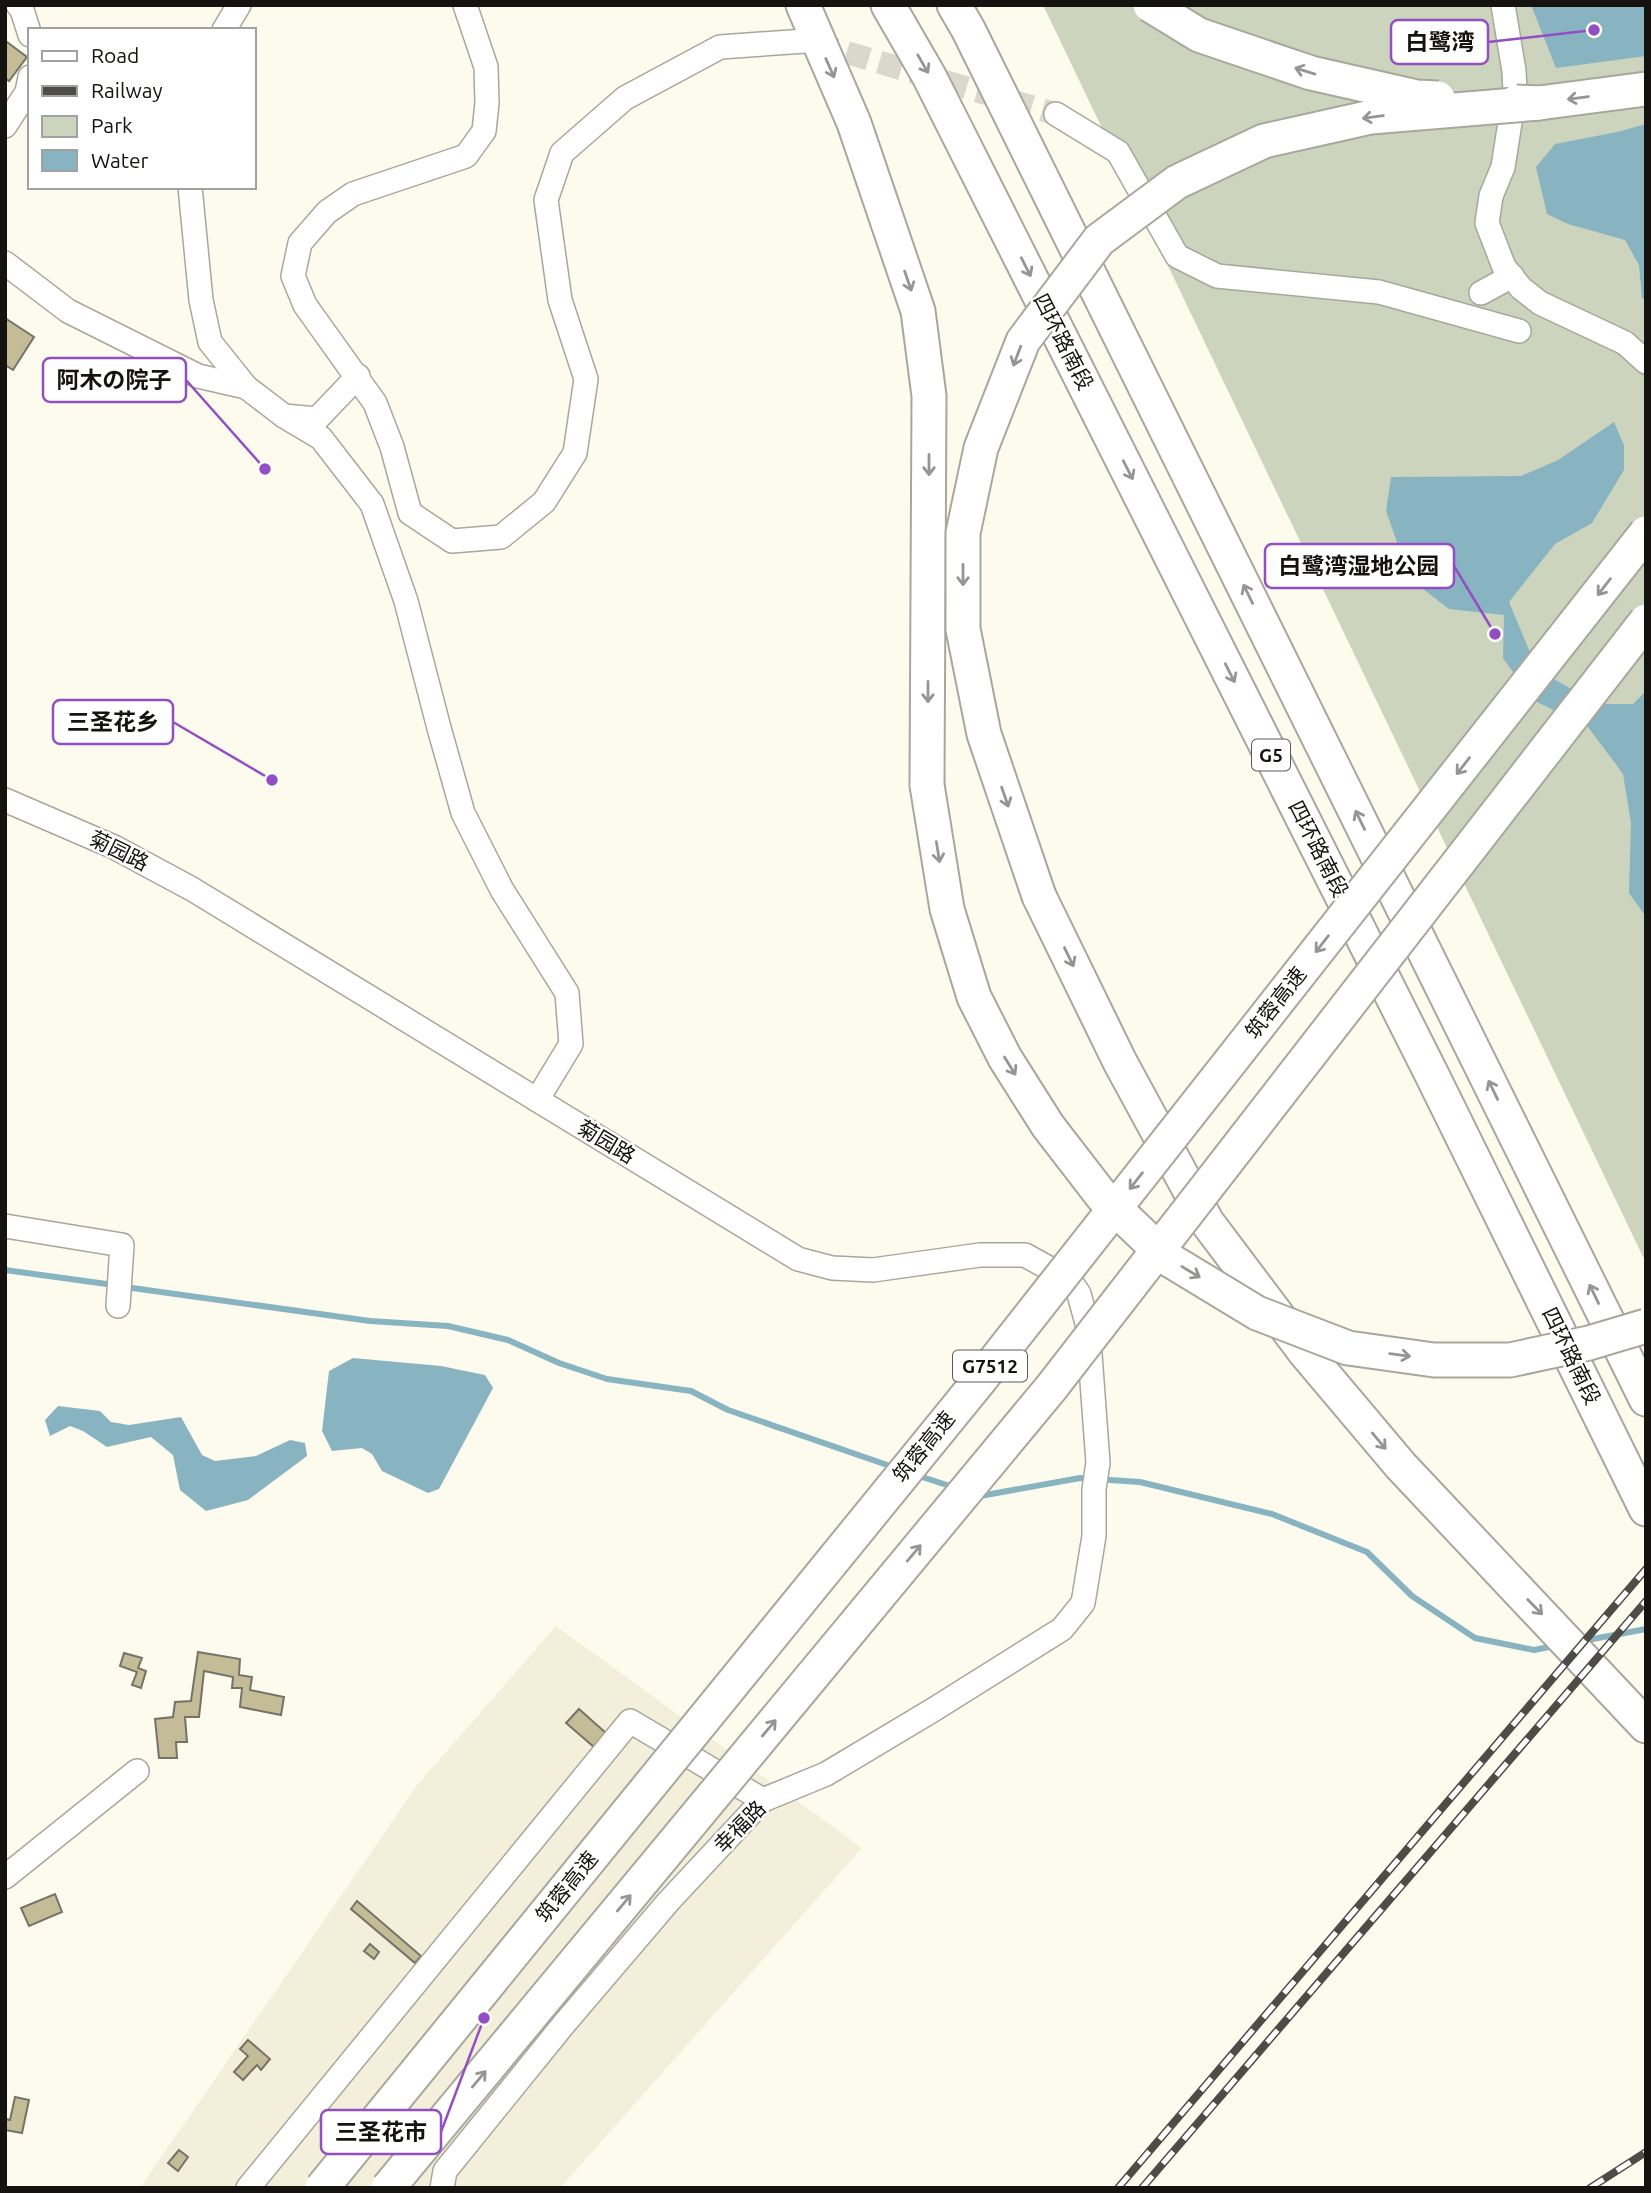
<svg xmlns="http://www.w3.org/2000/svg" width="1651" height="2193" font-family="Ubuntu,'Noto Sans SC','Noto Sans JP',sans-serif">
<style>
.built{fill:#f4efdb}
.green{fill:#ccd4bd}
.water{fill:#88b4c1}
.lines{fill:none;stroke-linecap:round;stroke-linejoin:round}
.stream{stroke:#88b4c1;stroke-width:6}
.building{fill:#c4bc97;stroke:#757368;stroke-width:2}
.minor-tunnel{stroke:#dad8cd;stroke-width:23;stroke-dasharray:23 11;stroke-linecap:butt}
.minor-casing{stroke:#a9a79b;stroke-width:26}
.highway-casing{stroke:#a9a79b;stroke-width:37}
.minor{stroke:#fff;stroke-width:23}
.highway{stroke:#fff;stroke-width:33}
.rail-casing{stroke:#4d4c46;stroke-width:8}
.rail{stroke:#fff;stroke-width:5;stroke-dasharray:16;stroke-linecap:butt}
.highway-bridge-casing{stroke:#a9a79b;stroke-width:37;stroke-linecap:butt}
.highway-bridge{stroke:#fff;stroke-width:33}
.oneway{stroke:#959593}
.labels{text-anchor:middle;stroke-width:5;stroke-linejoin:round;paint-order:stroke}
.shield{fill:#fff;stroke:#5a5a57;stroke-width:2}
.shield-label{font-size:19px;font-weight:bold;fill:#14130f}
.street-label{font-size:21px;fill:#14130f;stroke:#fff}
.leader{fill:none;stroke:#924fc3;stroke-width:2.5}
.callout-dot{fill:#924fc3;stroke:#fff;stroke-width:2.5}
.callout{fill:#fff;stroke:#924fc3;stroke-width:2.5}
.callout-label{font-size:23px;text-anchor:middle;font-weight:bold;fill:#14130f}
</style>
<rect width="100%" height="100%" fill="#fdfbee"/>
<!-- built -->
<polygon class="built" points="556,1626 862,1848 560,2188 140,2188 418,1784"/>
<!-- green -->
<polygon class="green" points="1043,5 1646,5 1646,1263"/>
<!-- water -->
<g class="water">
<polygon points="1531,5 1646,5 1646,56 1556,68"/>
<polygon points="1646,124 1646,300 1642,298 1639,265 1625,240 1568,224 1547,214 1536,167 1555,144 1617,132"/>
<polygon points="1614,422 1624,445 1624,470 1592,523 1555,544 1509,602 1537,669 1597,704 1633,704 1646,691 1646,917 1629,893 1631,823 1623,774 1588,727 1533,700 1503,658 1504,615 1449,609 1410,579 1386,511 1391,477 1521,476 1558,460"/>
<polygon points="353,1358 441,1366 485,1375 493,1388 439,1489 428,1493 382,1471 372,1454 362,1448 332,1451 322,1431 329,1371"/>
<polygon points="58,1406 100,1411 111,1422 129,1425 181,1417 202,1455 215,1461 256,1456 290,1440 305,1443 307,1456 248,1500 206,1511 180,1490 173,1455 151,1437 107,1447 83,1431 70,1426 50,1436 45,1420"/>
</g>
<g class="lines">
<!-- stream -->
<g class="stream">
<polyline points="5,1270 114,1285"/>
<polyline points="125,1287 370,1321 448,1326 508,1340 559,1363 607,1379 691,1391 728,1410 896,1468"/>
<polyline points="916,1475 956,1488"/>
<polyline points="976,1495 980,1496 1080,1478 1140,1482 1272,1514 1367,1552 1412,1596 1475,1638 1534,1650 1554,1646"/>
<polyline points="1582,1641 1646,1629"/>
</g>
</g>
<!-- building -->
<g class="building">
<polygon points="7,42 27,57 9,81 5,78 5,45"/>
<polygon points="5,318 34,337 13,370 5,365"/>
<polygon points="198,1652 240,1659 239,1675 252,1677 250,1690 284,1697 281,1715 240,1707 242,1688 232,1688 233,1677 204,1671 199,1717 185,1717 187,1742 176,1742 177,1758 159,1758 155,1719 173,1717 175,1702 191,1701"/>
<polygon points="124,1653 142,1658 138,1668 146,1671 141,1688 132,1685 137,1672 120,1666"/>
<polygon points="579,1709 606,1733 594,1747 566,1723"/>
<polygon points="55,1894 62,1912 29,1926 21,1908"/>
<polygon points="357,1901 421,1956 415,1963 351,1909"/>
<polygon points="370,1944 379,1952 374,1959 364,1951"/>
<polygon points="248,2040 270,2059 261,2070 257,2065 243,2080 234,2072 248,2056 240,2049"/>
<polygon points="15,2097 29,2100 22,2133 5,2130 5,2119 10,2120"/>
<polygon points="179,2150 188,2157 178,2171 168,2163"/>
</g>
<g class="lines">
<!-- minor-tunnel -->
<polyline class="minor-tunnel" points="814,43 1056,114"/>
<!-- minor casing -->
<g class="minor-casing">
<g id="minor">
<polyline points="18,5 22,10 30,35"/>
<polyline points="465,5 486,67 487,103 484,131 466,156 353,194 327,212 300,243 293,276 305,305 375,403 392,447 410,513 452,541 501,537 544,502 575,453 586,379 560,300 546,200 562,153 625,98 720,47 805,41"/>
<polyline points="1503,5 1514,71 1515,91 1503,167 1491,196 1487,223 1504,267 1521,288 1540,303 1625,343 1646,362"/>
<polyline points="224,30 239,5"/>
<polyline points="1056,114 1118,152 1177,256 1217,276 1379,292 1519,331"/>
<polyline points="5,126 27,92 30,77"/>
<polyline points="190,187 201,300 210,342 246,387 284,416 317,419 358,376"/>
<polyline points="5,263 68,311 198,376 246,387"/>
<polyline points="1481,293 1512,276"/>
<polyline points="284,416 321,438 372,504 406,601 439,728 463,813 502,890 567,993 571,1044 537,1100"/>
<polyline points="5,800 114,847 192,889 798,1259 832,1268 873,1270 980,1255 1025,1255 1054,1271 1071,1282 1079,1294 1088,1327 1098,1463 1094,1489 1094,1536 1083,1603 1062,1629 933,1710 826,1774 763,1800 668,1902 564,2024 445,2171 442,2188"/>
<polyline points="5,1226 122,1245 118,1306"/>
<polyline points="5,1877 137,1771"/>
<polyline points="248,2188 630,1721 763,1800"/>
</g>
</g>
<!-- highway casing -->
<g class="highway-casing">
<g id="highway">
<polyline points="803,5 854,123 918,311 929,396 927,785"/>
<polyline points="888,5 929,76 1431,1073 1646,1509"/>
<polyline points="954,5 968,29 1646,1399"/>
<polyline points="1039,896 1120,1062 1207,1222 1304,1351 1401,1466 1646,1726"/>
</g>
</g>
<!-- minor -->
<use href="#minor" class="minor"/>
<!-- highway -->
<use href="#highway" class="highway"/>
<!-- rail casing -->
<g class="rail-casing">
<g id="rail">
<polyline points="1118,2188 1646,1569"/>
<polyline points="1142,2188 1646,1601"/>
<polyline points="1590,2188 1646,2152"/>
</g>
</g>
<!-- rail -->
<use href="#rail" class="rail"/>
<!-- highway-bridge casing -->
<g class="highway-bridge-casing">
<g id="highway-bridge">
<polyline points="1150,5 1199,35 1311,73 1417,97 1438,98"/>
<polyline points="1516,102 1539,103 1646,89"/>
<polyline points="927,785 947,909 974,997 1005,1058 1048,1126 1102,1196 1168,1259 1257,1313 1348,1348 1434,1360 1510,1360 1589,1343 1646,1326"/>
<polyline points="1039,896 984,734 963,629 963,533 981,448 1023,341 1099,240 1177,182 1264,141 1371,117 1539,103"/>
<polyline points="322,2188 979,1381 1646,533"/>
<polyline points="388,2188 1051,1388 1646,621"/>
</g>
</g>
<!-- highway-bridge -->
<use href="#highway-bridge" class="highway-bridge"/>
</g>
<!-- one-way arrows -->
<defs><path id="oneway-shaft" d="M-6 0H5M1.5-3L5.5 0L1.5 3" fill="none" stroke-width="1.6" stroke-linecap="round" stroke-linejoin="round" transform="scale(1.75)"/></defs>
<g class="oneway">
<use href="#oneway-shaft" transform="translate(923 64) rotate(60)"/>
<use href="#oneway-shaft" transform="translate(830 68) rotate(66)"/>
<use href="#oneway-shaft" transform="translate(1305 71) rotate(-163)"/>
<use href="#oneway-shaft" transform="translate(1578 98) rotate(173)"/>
<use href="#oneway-shaft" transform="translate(1373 117) rotate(172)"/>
<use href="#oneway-shaft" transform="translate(1026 267) rotate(63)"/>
<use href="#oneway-shaft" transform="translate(908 281) rotate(71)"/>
<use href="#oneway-shaft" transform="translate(1017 356) rotate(111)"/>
<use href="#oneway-shaft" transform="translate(929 465) rotate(90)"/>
<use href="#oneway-shaft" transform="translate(1128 470) rotate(63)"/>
<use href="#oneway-shaft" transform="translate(963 575) rotate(90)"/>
<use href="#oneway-shaft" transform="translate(1604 587) rotate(128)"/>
<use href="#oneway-shaft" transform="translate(1248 594) rotate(-116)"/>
<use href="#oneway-shaft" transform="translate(1230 673) rotate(63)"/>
<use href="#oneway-shaft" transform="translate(928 692) rotate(90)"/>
<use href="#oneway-shaft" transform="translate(1463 766) rotate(128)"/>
<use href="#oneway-shaft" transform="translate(1005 797) rotate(71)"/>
<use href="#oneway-shaft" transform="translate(1360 820) rotate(-116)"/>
<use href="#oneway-shaft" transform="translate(938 852) rotate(81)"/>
<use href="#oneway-shaft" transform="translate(1322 944) rotate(128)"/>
<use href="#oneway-shaft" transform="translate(1069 957) rotate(64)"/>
<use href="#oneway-shaft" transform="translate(1010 1066) rotate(58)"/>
<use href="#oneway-shaft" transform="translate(1493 1090) rotate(-116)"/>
<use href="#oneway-shaft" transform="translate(1136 1181) rotate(128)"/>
<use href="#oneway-shaft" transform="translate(1191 1272) rotate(31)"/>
<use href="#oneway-shaft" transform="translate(1594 1294) rotate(-116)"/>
<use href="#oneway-shaft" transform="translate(1400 1355) rotate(8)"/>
<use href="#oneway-shaft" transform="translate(1379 1441) rotate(50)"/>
<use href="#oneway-shaft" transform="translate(914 1553) rotate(-50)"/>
<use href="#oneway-shaft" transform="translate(1535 1607) rotate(46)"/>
<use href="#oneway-shaft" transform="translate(769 1728) rotate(-50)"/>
<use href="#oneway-shaft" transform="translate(624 1903) rotate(-50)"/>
<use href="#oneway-shaft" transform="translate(479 2079) rotate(-50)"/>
</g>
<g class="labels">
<!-- shield labels -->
<g class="shield">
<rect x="1252" y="739.5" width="38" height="31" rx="5"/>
<rect x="953" y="1350.5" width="74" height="31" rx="5"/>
</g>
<g class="shield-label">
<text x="1271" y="762">G5</text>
<text x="990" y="1373">G7512</text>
</g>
<!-- street labels -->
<g class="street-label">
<text transform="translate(1063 342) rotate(63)" y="7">四环路南段</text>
<text transform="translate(1318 849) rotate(63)" y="7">四环路南段</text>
<text transform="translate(119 851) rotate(26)" y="7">菊园路</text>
<text transform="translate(1276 1003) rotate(-52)" y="7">筑蓉高速</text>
<text transform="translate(606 1142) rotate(31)" y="7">菊园路</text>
<text transform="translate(1571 1356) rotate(64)" y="7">四环路南段</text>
<text transform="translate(924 1447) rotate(-51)" y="7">筑蓉高速</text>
<text transform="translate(740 1827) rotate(-45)" y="7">幸福路</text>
<text transform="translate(567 1887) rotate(-51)" y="7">筑蓉高速</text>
</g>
</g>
<!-- callouts -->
<path class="leader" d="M1594 30L1488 42M265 469L186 380M1495 634L1454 566M272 780L173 722M484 2018L441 2132"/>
<g class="callout-dot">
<circle cx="1594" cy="30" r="7"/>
<circle cx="265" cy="469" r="7"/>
<circle cx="1495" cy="634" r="7"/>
<circle cx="272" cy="780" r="7"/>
<circle cx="484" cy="2018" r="7"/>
</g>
<g class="callout">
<rect x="1391" y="20" width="97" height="44" rx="7"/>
<rect x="43" y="358" width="143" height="44" rx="7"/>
<rect x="1265" y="544" width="189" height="44" rx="7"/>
<rect x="53" y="700" width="120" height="44" rx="7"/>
<rect x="321" y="2110" width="120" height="44" rx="7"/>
</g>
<g class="callout-label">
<text x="1440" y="50">白鹭湾</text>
<text x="114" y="388">阿木の院子</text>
<text x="1359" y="574">白鹭湾湿地公园</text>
<text x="113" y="730">三圣花乡</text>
<text x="381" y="2140">三圣花市</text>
</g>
<!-- border -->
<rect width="1651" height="2193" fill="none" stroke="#14130f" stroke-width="14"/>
<!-- legend -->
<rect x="28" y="28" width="228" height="161" fill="#ffffff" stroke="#a1a19f" stroke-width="2"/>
<rect x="42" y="51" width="35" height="10" fill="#ffffff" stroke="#a1a19f" stroke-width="2"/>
<text x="91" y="63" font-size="21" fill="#14130f">Road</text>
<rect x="42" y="86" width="35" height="10" fill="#4d4c46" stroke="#a1a19f" stroke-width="2"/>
<text x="91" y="98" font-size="21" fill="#14130f">Railway</text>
<rect x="42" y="116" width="35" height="21" fill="#ccd4bd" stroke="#a1a19f" stroke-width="2"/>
<text x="91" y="133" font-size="21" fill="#14130f">Park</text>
<rect x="42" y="150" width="35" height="21" fill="#88b4c1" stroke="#a1a19f" stroke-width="2"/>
<text x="91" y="168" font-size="21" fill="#14130f">Water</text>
</svg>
